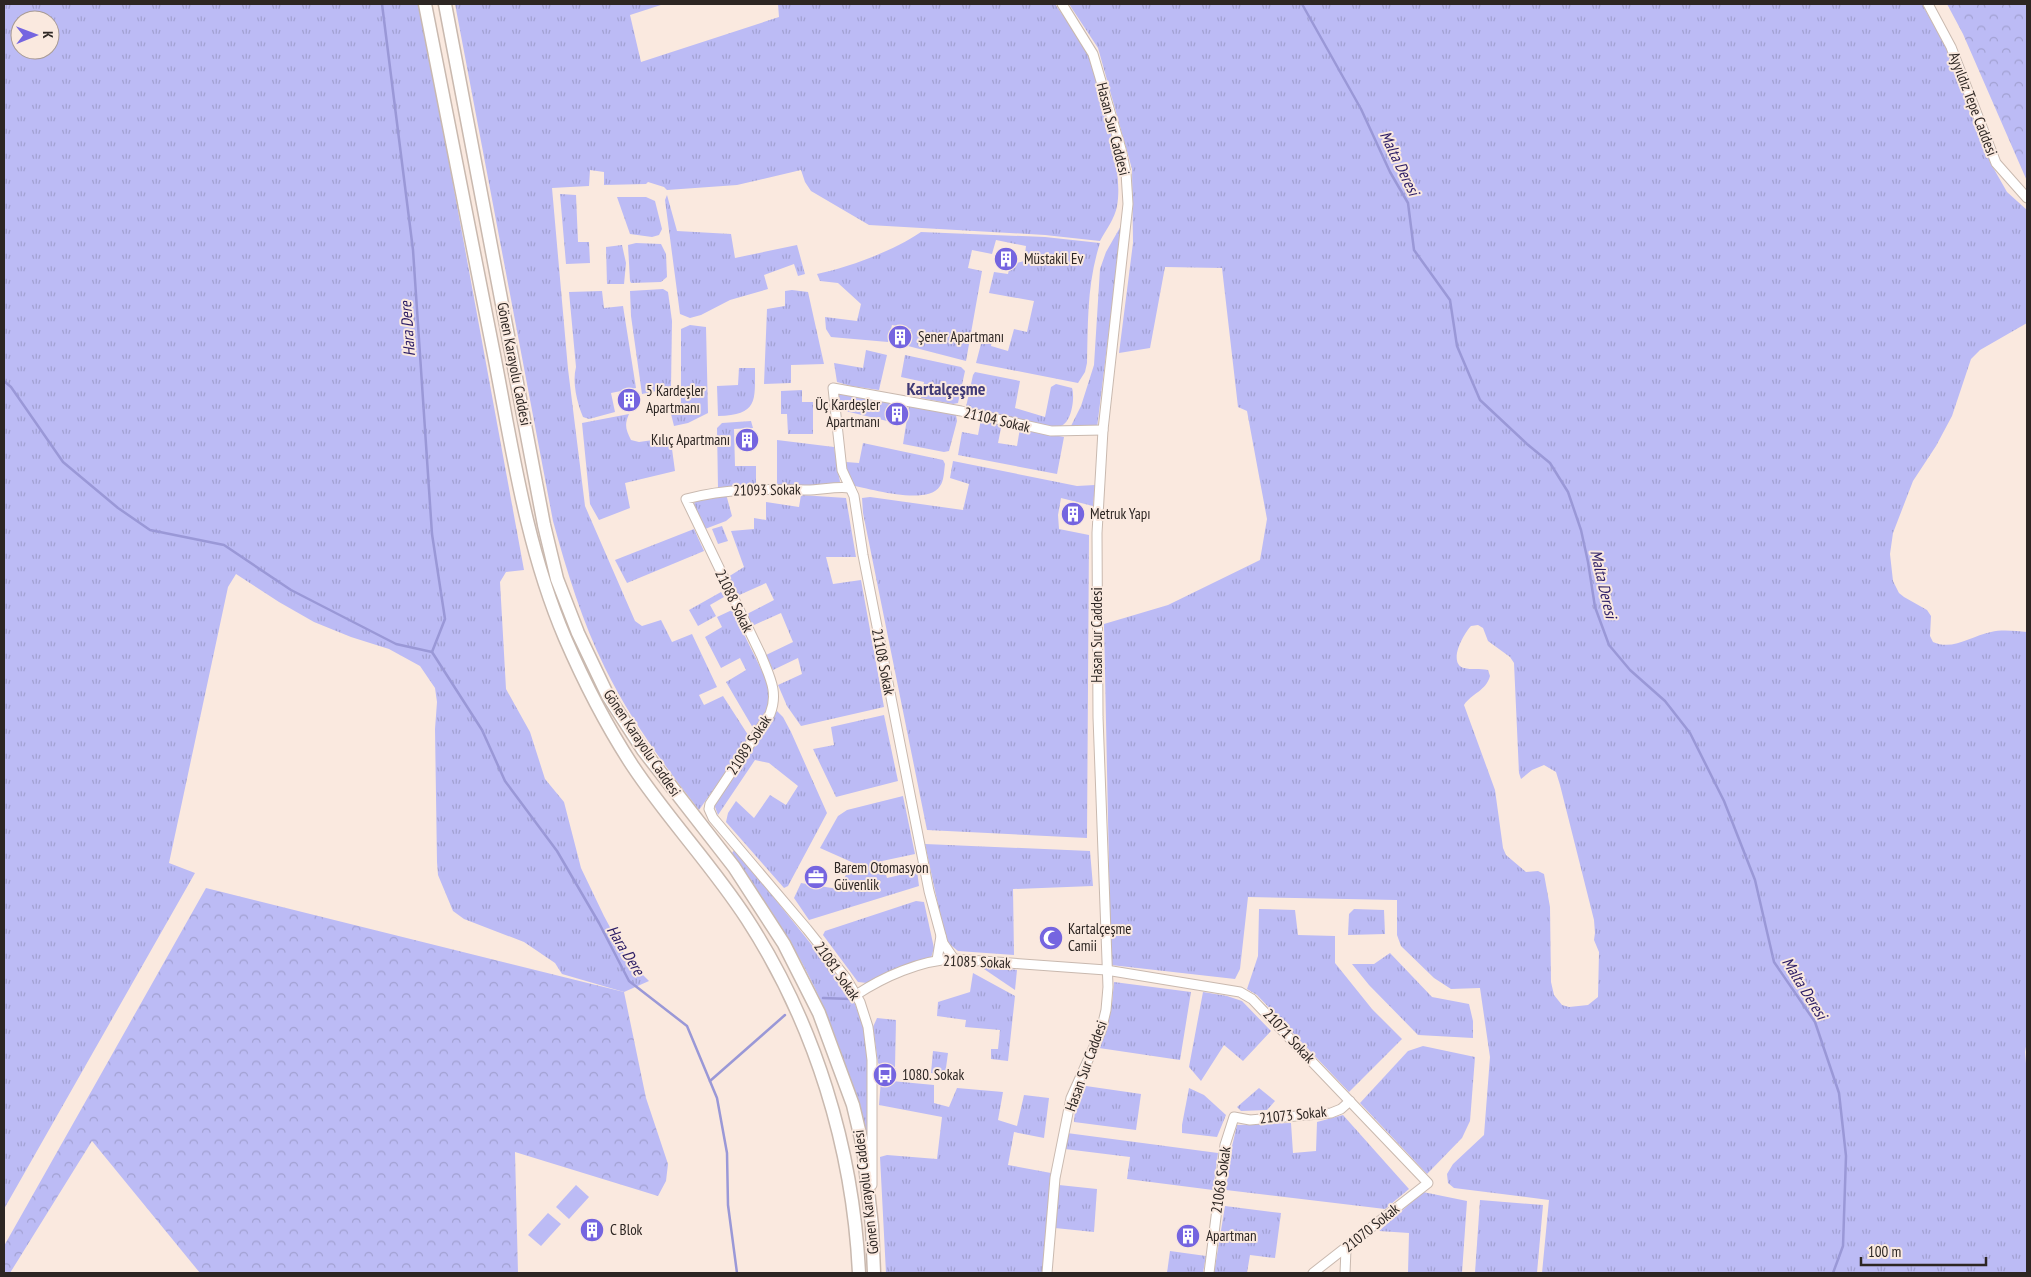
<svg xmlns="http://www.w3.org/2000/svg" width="2031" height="1277" font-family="'PT Sans Narrow',sans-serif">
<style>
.grass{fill:url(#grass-tufts);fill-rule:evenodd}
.forest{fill:url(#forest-crowns)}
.garden{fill:#bcbbf5}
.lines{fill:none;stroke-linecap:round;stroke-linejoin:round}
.stream{stroke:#9a98d7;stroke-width:2.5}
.minor-casing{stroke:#c9b9af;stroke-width:11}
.highway-casing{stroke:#c9b9af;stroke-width:15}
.minor{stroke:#fff;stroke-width:9}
.highway{stroke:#fff;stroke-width:12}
.labels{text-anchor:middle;stroke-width:4;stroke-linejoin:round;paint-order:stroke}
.street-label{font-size:15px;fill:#2d2623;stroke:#fae9df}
.poi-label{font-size:15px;fill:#2d2623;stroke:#fae9df;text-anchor:start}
.water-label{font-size:16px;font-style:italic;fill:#2a1b64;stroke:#fae9df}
.quarter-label{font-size:18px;font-weight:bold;fill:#403a76;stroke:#fae9df}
</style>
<defs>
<pattern id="grass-tufts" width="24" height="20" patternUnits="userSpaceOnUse" patternTransform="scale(1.25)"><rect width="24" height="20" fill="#bcbbf5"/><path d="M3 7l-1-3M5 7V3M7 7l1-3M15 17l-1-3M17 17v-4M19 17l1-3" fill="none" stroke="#a2a1d2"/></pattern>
<pattern id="forest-crowns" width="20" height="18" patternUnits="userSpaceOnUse" patternTransform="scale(1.25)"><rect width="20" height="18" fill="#bcbbf5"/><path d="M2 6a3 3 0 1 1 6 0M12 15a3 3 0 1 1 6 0" fill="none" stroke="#a2a1d2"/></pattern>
</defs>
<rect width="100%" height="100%" fill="#fae9df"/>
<!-- grass -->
<g class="grass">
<path d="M4,4h416l104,566 -18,2 -6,10 6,107 24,43 15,47 19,23 17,66 23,48 23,43 22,22 -25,11 -62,-18 -7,-11 -31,-21 -60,-23 -11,-8 -15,-36 -1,-13 -2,-133 2,-27 -2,-14 -15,-22 -31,-17 -38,-12 -37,-15 -35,-20 -43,-28 -8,13 -59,276 26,10 -191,336zM20,20h30v30h-30z"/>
<path d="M455,4h209l-34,11 11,47 138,-45 -1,-13h277c10,15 22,29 30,45 17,32 39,122 32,157 -2,12 -11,24 -17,35l-55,-6 -176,-10 -58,-34 -6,-9 -4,-12 -64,15 -70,5 -3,-3 -16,-5 -2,2 -42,1v-13l-14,-2 -1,16 -37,2 16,181 17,137 50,115 7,5 19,-6 11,22 20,-8 25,53 -18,8 5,10 19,-9 27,42 -51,72c-35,-45 -69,-91 -94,-142 -23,-47 -38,-96 -52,-147z"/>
<path d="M1069,4h853l26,47 42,111 17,30 20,18v113l-47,27 -9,9 -19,57 -16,30 -23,35 -20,52 -3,21 3,27 6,12 5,4 23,13 4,6 -1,20 3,6c20,9 38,-6 58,-10 11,-3 25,-1 36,0v409l-2,11 2,23v198h-485l7,-73 -95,-12 -6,-5 -1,-9 6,-10 31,-29 6,-78 -10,-69 -29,1 -17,-11 -33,-32 -4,-11v-35l-149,-3 -8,72 -5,10 -124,-14 -7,-341 64,-19 92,-45 7,-41 -20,-108 -9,-4 -16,-139 -57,-1 -15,81 -31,5 14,-110 -1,-74 -34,-121zM1478,625l5,3 5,13 22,16 4,6 5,110 2,6 11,-9 12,-5 12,7 4,13 34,135 1,13 -1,7 5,12 -1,45 -10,8 -19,2 -7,-2 -8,-10 -3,-13 -1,-75 -6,-33 -6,-3 -12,1 -20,-17 -3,-7 -8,-58 -31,-85c8,-12 22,-14 26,-29l-2,-6c-8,-2 -17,0 -24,-2 -17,-5 0,-35 7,-42z"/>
<polygon points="560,194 576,195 578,242 589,242 590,263 566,264"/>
<polygon points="667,195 677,231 731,234 735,258 797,245 805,274 798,276 794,264 764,275 768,289 730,300 701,315 690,318 680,314 665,200"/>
<polygon points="617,197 646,197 655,201 662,229 659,235 652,237 630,234"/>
<polygon points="1122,224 1097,428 1071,426 1081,406 1094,365 1100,269 1106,252"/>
<path d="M921,232l124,5 55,6c-13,40 -12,79 -13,120l-2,9 -7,11 -102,-20 6,-23h10l-1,6 17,5 6,-22 13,3 7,-31 -45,-8 5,-21 14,2 2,-9 14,-4 2,-15 -30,-6 -4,14 -20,-4 -4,18 14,3 -16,90 -58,-15 3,-17 -19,-4 -4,17 -57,-5 -5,-8 -1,-12 32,4 4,-17 -23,-21 -18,-2 -3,-7c33,-7 76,-23 104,-42z"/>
<polygon points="636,243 661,244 666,254 667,277 661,282 631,283 630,281 628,245"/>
<polygon points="622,245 626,263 624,284 607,284 606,247"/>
<polygon points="663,289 668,292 672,321 671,388 642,394 631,316 630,291"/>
<polygon points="792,290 808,292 824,364 791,365 791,383 764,384 767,309 785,306 785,291"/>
<path d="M602,291l2,17 19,-2 13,82 -25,5 4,19 -26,7 -6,-2c-6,-14 -11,-35 -7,-50l-7,-75z"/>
<polygon points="690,325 706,327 708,413 688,423 674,426 670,410 681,404 681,329"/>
<polygon points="866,350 887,355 879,390 851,386 837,382 834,363 863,368"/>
<polygon points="905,355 961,367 965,371 958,403 953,404 921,398 924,382 901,377"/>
<path d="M739,368h16c0,33 3,47 -37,48l-1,-30 21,-1z"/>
<path d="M975,372l45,9 -5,27 30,9 6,-30 5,-3 16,4c3,9 0,34 -11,38 -3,2 -9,1 -13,0l-82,-19 7,-32z"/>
<polygon points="802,390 802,402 813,402 813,434 788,434 787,414 781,414 781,391"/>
<polygon points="838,391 890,403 887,421 841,410"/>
<polygon points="909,406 956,415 957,421 949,451 944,452 903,444"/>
<path d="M629,414c-5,11 -3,16 2,26l8,2 21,-3 12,10 3,22 -50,12 5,25 -31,12 -9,-16 -8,-81z"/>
<polygon points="981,419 1002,423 998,443 1017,446 1020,428 1064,437 1057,474 958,455 962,432 978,435"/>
<polygon points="751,421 753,428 734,429 735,466 756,466 756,486 718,488 717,428 722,423"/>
<polygon points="777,440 834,447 840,482 814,486 777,485"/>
<path d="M863,443l80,17 2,4c-1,7 -1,17 -5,22 -12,20 -70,3 -89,-1l-3,-11 -2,-12 13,1z"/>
<polygon points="953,461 1077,486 1095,485 1093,506 1061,498 1058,515 1059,529 1089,535 1087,838 927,830 863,513 862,498 870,497 963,510 969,484 950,478"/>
<polygon points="726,494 732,516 726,521 705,529 694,505 695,499"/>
<polygon points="801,495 846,498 856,557 826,557 833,584 861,580 884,707 801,726 787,706 778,685 802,674 798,658 773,670 766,655 793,642 781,613 752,626 747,614 774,600 766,583 737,596 728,577 744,567 731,531 754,529 754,518 766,520 766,502 799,507"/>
<polygon points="722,526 728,541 718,544 712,529"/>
<polygon points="694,529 704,551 627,583 615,560"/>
<polygon points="721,592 724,597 710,605 716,616 698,626 689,610"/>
<path d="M732,610l36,73c5,20 -1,28 -10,45h-5l-27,-46 20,-12 -6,-12 -19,10 -16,-31 17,-10 -5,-10z"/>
<polygon points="777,711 783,717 791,732 827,813 788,886 784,888 726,822 728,813 736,801 754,818 770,795 786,805 798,786 769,763 755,760 718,815 715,807 715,802 745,762 774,714"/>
<polygon points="884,715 898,781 836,797 813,749 834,745 831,727"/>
<polygon points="903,796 915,854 882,861 887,878 917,871 919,886 809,920 794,898 801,883 838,889 847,873 856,864 820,848 838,816 847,810"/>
<polygon points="925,844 1090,851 1093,886 1013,889 1014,955 958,951 948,943 943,928"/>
<path d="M735,849l116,145 13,33 5,49 -1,71c-17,-71 -39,-141 -78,-205 -18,-31 -39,-60 -58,-89z"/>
<polygon points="916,901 924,902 934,948 931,958 867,983 858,982 823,935 825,931"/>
<polygon points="1259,909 1295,910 1298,935 1335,936 1335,963 1372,1009 1402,1039 1349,1092 1257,995 1247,989 1258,956"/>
<polygon points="1354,909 1384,910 1385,934 1348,935 1349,914"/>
<polygon points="1390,953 1432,997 1469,1004 1473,1021 1473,1038 1418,1035 1369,985 1352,964 1374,964"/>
<polygon points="983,966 1017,970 1015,990 984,969"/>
<polygon points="973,973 1015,996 1008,1061 991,1059 991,1049 998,1049 1000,1030 965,1027 966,1020 937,1016 938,1002 970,992"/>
<polygon points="1114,982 1191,992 1180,1060 1099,1048 1112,1003"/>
<polygon points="1203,992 1227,996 1242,1001 1271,1031 1243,1061 1224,1045 1201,1081 1189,1067"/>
<polygon points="877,1018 896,1020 895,1067 880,1065 878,1063 873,1027"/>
<polygon points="1423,1046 1475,1057 1470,1121 1462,1138 1427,1174 1360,1103 1408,1051"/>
<polygon points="933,1051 948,1053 945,1075 931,1073"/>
<polygon points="881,1080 934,1085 934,1103 949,1107 957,1088 1003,1092 998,1120 1017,1126 1024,1095 1049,1098 1044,1138 1014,1132 1008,1165 1051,1173 1043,1273 886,1273 880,1157 887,1155 937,1159 942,1117 879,1105"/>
<polygon points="1086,1086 1141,1094 1136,1130 1074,1122 1076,1099"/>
<polygon points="1189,1088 1204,1095 1226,1115 1217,1137 1182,1133 1182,1125"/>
<polygon points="1259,1088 1275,1101 1267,1110 1241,1111 1237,1107"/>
<polygon points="1343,1115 1409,1189 1385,1209 1226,1190 1230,1155 1237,1125 1291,1123 1293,1153 1316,1151 1317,1122"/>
<polygon points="1067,1133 1218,1153 1213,1190 1127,1179 1130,1157 1065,1149"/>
<polygon points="1059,1185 1097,1189 1094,1232 1055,1228"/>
<polygon points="1423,1192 1467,1201 1462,1273 1408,1272 1409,1233 1379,1231"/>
<polygon points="1480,1200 1543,1205 1537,1273 1475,1273"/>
<polygon points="1225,1206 1281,1213 1275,1258 1250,1255 1247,1273 1214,1273"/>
<polygon points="1170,1251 1206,1256 1203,1273 1167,1273"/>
</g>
<!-- forest -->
<g class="forest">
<polygon points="1947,4 2027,4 2027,181 1963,34"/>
<polygon points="206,888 624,992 646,1098 668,1164 666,1181 658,1196 515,1152 518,1273 200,1273 92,1141 10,1273 4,1273 4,1246"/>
</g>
<!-- garden -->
<g class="garden">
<polygon points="576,1185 589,1197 569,1219 556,1207"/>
<polygon points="548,1213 561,1224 541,1246 528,1235"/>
</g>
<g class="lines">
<!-- stream -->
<g class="stream">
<polyline points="382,4 413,250 432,534 445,619 432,652"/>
<polyline points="1302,4 1361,109 1390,172 1408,203 1414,250 1450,300 1457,346 1480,400 1527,444 1550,463 1568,492 1581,530 1588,562 1595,607 1609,645 1630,670 1665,701 1690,733 1724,801 1755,880 1774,962 1815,1022 1839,1093 1846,1156 1843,1246 1833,1273"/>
<polyline points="4,381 11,387 63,462 118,508 150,530 224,545 291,590 396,644 432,652 482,730 505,781 557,851 599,923 629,981 687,1026 717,1098 727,1153 728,1205 737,1273"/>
<polyline points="823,998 851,999"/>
<polyline points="710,1081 785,1015"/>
</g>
<!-- minor casing -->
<g class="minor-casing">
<g id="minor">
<polyline points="1928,4 1951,47 1996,163 2027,198"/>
<path d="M850,488c-14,-2 -29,2 -43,2 -44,-1 -78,-2 -121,9l75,156c8,21 18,37 9,59l-60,90 -1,5 4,9 94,111 39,49 14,24 8,25 4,33v125"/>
<polyline points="954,959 943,943 929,891 863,555 854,496 842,470 833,388 961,411 1051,431 1103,430"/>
<polyline points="937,960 941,936"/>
<path d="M856,995c27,-18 65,-35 98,-36l152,11 134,22 12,7 176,184 -115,90"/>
<polyline points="1047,1273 1055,1178 1071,1098 1101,1031 1106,1010 1108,987 1098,717 1097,533 1103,430 1128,204 1126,173 1121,149 1093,54 1062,4"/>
<polyline points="1209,1273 1225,1145 1234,1117 1250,1120 1331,1113 1341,1109 1350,1101"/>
<polyline points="1345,1273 1346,1249"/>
</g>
</g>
<!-- highway casing -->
<g class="highway-casing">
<g id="highway">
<path d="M425,4c24,118 46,237 70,356 18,94 32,189 70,278 19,44 41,87 67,127 35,53 80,100 115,154 68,105 106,229 112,354"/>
<polyline points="445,4 544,525 557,579 578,633 608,696 643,750 734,867 784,944 819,1013 853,1105 863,1147 872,1226 874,1273"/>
</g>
</g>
<!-- minor -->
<use href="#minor" class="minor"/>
<!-- highway -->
<use href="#highway" class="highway"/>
</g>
<!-- icons -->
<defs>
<g id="building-disc" transform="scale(1.25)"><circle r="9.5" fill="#7565e0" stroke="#fae9df"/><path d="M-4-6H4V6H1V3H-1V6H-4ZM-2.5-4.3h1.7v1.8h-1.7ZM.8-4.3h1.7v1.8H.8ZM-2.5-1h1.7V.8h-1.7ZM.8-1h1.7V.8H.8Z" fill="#fff"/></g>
<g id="office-disc" transform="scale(1.25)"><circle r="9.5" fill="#7565e0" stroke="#fae9df"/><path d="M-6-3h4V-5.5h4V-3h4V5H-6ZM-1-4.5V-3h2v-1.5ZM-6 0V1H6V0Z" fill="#fff"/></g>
<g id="mosque-disc" transform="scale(1.25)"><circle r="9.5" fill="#7565e0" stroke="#fae9df"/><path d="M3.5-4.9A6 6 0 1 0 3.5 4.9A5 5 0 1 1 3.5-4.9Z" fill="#fff"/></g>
<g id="bus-disc" transform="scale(1.25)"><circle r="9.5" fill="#7565e0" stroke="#fae9df"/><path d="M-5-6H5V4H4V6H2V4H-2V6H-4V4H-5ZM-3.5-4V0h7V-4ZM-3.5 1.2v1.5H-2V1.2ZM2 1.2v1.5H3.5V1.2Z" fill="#fff"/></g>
</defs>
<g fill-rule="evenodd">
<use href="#building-disc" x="1006" y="259"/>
<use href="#building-disc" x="900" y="337"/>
<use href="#building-disc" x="629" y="400"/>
<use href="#building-disc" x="897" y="414"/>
<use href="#building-disc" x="747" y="440"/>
<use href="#building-disc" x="1073" y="514"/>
<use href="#office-disc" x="816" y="877"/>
<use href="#mosque-disc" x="1051" y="938"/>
<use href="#bus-disc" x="885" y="1075"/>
<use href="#building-disc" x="592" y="1230"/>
<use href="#building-disc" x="1188" y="1236"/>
</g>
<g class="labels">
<!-- street labels -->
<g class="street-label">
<text transform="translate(1973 104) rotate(69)" y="5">Ayyıldız Tepe Caddesi</text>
<text transform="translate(1113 129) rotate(76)" y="5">Hasan Sur Caddesi</text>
<text transform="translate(514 364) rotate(79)" y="5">Gönen Karayolu Caddesi</text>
<text transform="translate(997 420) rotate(13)" y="5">21104 Sokak</text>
<text transform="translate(767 490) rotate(-1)" y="5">21093 Sokak</text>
<text transform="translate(734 601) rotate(64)" y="5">21088 Sokak</text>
<text transform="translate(1097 635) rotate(-90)" y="5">Hasan Sur Caddesi</text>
<text transform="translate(883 662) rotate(79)" y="5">21108 Sokak</text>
<text transform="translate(642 743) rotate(56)" y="5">Gönen Karayolu Caddesi</text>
<text transform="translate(749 745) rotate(-57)" y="5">21089 Sokak</text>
<text transform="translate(977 962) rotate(2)" y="5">21085 Sokak</text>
<text transform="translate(837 971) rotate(55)" y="5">21081 Sokak</text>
<text transform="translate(1289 1036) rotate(47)" y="5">21071 Sokak</text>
<text transform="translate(1086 1066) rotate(-70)" y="5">Hasan Sur Caddesi</text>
<text transform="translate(1293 1115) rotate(-6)" y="5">21073 Sokak</text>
<text transform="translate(1221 1180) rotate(-82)" y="5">21068 Sokak</text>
<text transform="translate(866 1192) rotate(-97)" y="5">Gönen Karayolu Caddesi</text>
<text transform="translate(1371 1228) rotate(-39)" y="5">21070 Sokak</text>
</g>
<!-- poi labels -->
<g class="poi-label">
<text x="1024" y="264">Müstakil Ev</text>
<text x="918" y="342">Şener Apartmanı</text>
<text x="646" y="396">5 Kardeşler<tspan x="646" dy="17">Apartmanı</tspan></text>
<text x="880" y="410" text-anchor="end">Üç Kardeşler<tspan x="880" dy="17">Apartmanı</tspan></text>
<text x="730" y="445" text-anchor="end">Kılıç Apartmanı</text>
<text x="1090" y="519">Metruk Yapı</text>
<text x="834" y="873">Barem Otomasyon<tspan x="834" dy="17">Güvenlik</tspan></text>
<text x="1068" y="934">Kartalçeşme<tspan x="1068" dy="17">Camii</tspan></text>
<text x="902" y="1080">1080. Sokak</text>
<text x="610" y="1235">C Blok</text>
<text x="1206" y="1241">Apartman</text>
</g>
<!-- water labels -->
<g class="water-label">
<text transform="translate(1400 163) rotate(64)" y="6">Malta Deresi</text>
<text transform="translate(407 329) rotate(-94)" y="6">Hara Dere</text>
<text transform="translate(1604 584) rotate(77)" y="6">Malta Deresi</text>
<text transform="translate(626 950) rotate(58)" y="6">Hara Dere</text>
<text transform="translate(1805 988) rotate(58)" y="6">Malta Deresi</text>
</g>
<!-- quarter labels -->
<g class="quarter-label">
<text x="946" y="395">Kartalçeşme</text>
</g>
</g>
<!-- border -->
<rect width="2031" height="1277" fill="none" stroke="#2d2623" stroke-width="10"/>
<!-- north arrow -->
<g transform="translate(35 35) rotate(89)"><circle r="24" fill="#fae9df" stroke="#a89b94"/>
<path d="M0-4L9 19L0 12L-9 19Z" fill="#7565e0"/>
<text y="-8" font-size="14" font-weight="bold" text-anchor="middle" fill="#2d2623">K</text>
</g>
<!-- scale -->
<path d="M1861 1257v8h125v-8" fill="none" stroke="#2d2623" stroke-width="2.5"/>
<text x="1868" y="1257" font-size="15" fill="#2d2623" stroke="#fae9df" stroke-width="4" paint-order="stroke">100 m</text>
</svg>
